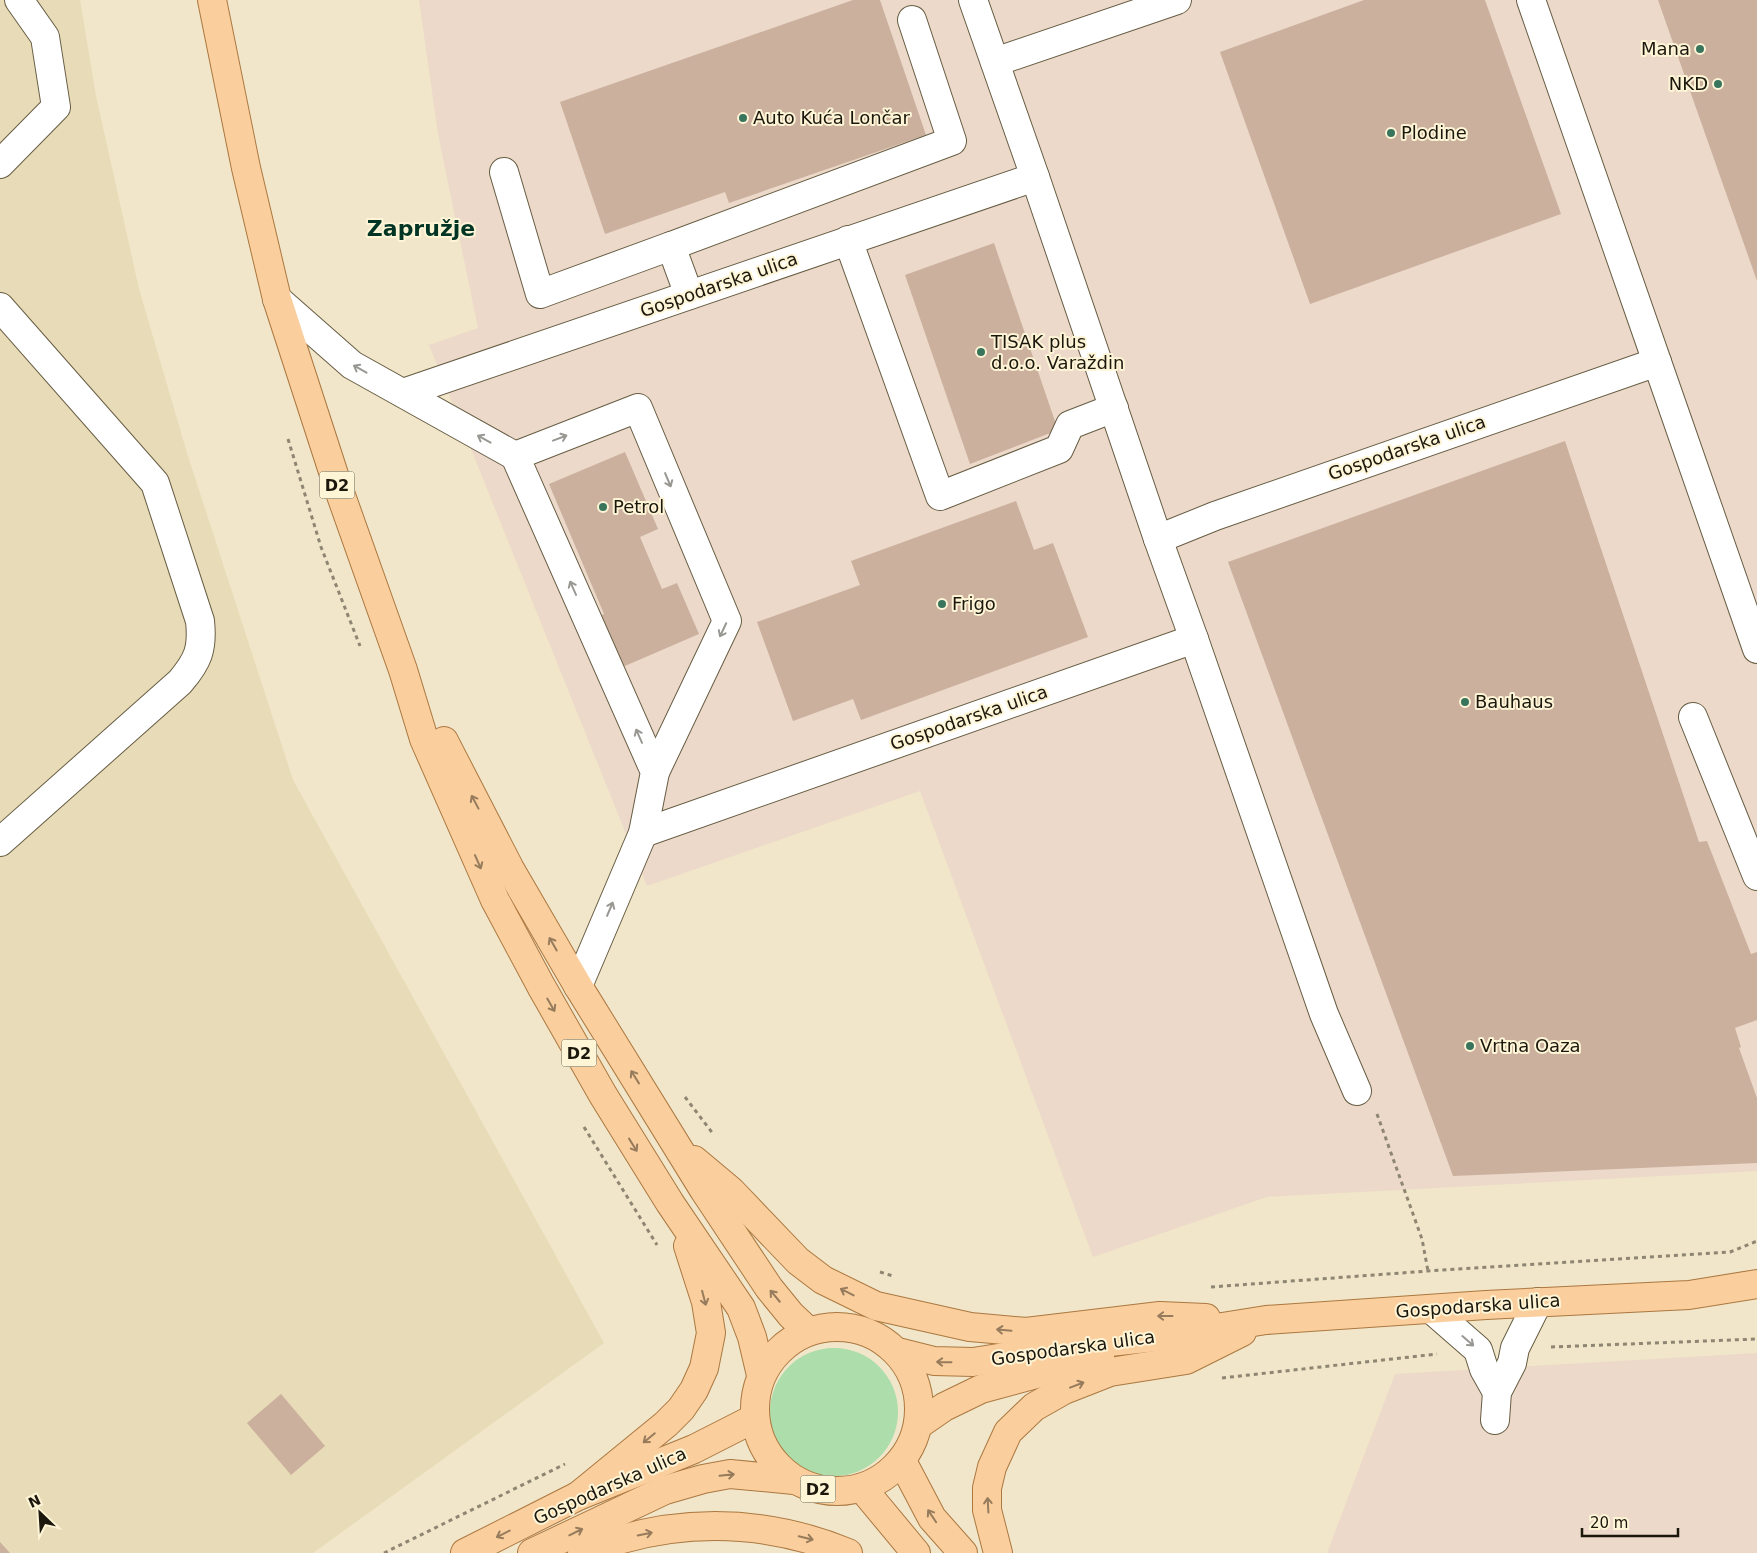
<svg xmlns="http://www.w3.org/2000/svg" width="1757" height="1553" font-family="'DejaVu Sans',sans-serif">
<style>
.commercial{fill:#ecd9c9}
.built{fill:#e8dbb7}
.green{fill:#acddaa}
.building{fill:#cbb09e}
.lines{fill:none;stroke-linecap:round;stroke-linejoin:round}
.minor-casing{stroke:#675d44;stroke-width:30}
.major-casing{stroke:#ab7840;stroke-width:30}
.path{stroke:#8e8672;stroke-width:3;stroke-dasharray:4 4;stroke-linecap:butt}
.minor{stroke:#fff;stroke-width:28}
.major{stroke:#fbce9d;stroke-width:28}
.oneway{stroke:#989792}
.oneway2{stroke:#967c5c}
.poi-dot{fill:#39745d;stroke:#fef4d6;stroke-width:2}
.labels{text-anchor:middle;stroke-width:4;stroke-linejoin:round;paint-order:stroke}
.shield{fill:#fef4d6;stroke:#5f5949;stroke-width:1}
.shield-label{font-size:16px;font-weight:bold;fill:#1b170d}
.poi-label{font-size:18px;fill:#1b170d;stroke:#fef4d6;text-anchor:start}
.street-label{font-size:18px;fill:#1b170d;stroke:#fef4d6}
.district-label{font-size:22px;font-weight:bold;fill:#003525;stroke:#fef4d6}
</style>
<rect width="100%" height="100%" fill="#f1e6c9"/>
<!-- commercial -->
<g class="commercial">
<polygon points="419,0 1757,0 1757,1171 1267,1197 1093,1257 920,791 647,886 429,345 478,328 438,134"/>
<polygon points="1757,1353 1757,1553 1327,1553 1395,1374"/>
</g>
<!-- built -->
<polygon class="built" points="0,0 80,0 96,96 139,289 187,453 293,780 604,1343 313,1553 0,1553"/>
<!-- green -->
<circle class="green" cx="834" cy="1412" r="64"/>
<!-- building -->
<g class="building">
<polygon points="853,0 880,0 926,135 729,203 725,192 605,234 560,102"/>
<polygon points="1364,0 1485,0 1561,214 1310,304 1220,52"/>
<polygon points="1658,0 1757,0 1757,281"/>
<polygon points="994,243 1058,430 970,464 905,275"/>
<polygon points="1565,441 1699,842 1707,841 1751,954 1757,952 1757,1020 1735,1028 1741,1047 1739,1048 1757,1098 1757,1163 1453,1176 1228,562"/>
<polygon points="625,452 658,529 640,537 662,589 677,583 699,634 604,675 583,624 604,614 549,484"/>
<polygon points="1016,501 1034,550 1053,543 1088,637 861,720 853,699 793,721 757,622 860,585 851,561"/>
<polygon points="281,1394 325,1446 291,1475 247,1423"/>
<polygon points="0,1542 10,1553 0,1553"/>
</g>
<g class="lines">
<!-- minor casing -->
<g class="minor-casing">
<g id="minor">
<polyline points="973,0 1035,177 1158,539 1194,639 1324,1014 1357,1091"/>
<polyline points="1531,0 1657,362"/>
<polyline points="995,62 1177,0"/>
<polyline points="0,164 56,107 45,37 19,0"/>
<polyline points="504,172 540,294 671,246 689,295"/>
<polyline points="848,240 940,496 1059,449 1070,425 1114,408"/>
<polyline points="671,246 952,141 912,20"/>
<polyline points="277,299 352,365 515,456 655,772 643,833 578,986"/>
<path d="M0,307l155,176 45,138c3,28 -2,40 -20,61l-180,160"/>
<polyline points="403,393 1035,177"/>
<polyline points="515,456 638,408 727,621 655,772"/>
<polyline points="1158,539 1215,516 1657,362 1757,649"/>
<polyline points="1693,717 1757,876"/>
<polyline points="643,833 1194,639"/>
<polyline points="1431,1309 1478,1350 1484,1369 1497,1392"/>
<polyline points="1495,1420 1497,1392 1512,1363 1515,1348 1538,1302"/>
</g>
</g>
<!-- major casing -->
<g class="major-casing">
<g id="major">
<polyline points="212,0 246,168 277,299 338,487 403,670 424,739 495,900 541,986 603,1095 670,1203 741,1308 752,1337 761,1375"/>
<polyline points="444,741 510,869 578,986 704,1190 769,1288 791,1315 808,1331"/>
<polyline points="694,1160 731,1191 798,1261 823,1280 876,1306 970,1327 1026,1332 1160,1316 1206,1318"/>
<circle cx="837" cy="1409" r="82"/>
<polyline points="898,1352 934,1361 973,1362 1081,1345 1166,1336 1266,1320 1486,1305 1689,1295 1757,1284"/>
<polyline points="918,1425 944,1407 981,1389 1100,1357"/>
<polyline points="902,1461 932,1518 963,1553"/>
<polyline points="862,1488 916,1553"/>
<polyline points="578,1496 666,1424 681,1409 694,1390 704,1368 711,1333 706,1302 688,1246"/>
<polyline points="465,1553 578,1496 694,1449 755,1418"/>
<polyline points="532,1553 665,1490 703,1479 730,1474 794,1480"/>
<path d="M582,1553c87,-36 179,-36 266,0"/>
<polyline points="998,1553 987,1510 987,1488 992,1467 1008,1432 1034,1407 1064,1390 1110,1372 1186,1360 1242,1332"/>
</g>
</g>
<!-- path -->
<g class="path">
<polyline points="288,439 321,547 360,646"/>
<polyline points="685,1097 714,1135"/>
<polyline points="1377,1114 1422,1239 1428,1271"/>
<polyline points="584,1127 657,1245"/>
<polyline points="880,1272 893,1276"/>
<polyline points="1211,1287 1428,1271 1730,1252 1757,1241"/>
<polyline points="1551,1347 1757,1339"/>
<polyline points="1222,1378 1437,1354"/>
<polyline points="384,1553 565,1464"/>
</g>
<!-- minor -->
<use href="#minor" class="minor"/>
<!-- major -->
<use href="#major" class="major"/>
</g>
<!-- one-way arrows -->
<defs><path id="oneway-shaft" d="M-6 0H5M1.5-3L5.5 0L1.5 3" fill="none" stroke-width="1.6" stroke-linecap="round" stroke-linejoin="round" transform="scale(1.25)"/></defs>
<g class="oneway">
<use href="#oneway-shaft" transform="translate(360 369) rotate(-151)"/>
<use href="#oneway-shaft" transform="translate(560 438) rotate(-21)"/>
<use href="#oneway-shaft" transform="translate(484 439) rotate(-151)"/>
<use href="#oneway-shaft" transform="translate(668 480) rotate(67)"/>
<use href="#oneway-shaft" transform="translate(573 588) rotate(-114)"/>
<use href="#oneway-shaft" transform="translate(723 630) rotate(115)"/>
<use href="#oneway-shaft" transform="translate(639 736) rotate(-114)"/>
<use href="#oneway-shaft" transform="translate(610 909) rotate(-67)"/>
<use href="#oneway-shaft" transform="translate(1468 1341) rotate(41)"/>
</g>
<g class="oneway2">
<use href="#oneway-shaft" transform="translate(475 802) rotate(-118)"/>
<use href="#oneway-shaft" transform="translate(478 862) rotate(66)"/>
<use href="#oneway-shaft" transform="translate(553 944) rotate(-120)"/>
<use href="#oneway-shaft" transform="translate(551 1005) rotate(60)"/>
<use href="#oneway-shaft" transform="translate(635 1077) rotate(-122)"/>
<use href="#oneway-shaft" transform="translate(633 1145) rotate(58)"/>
<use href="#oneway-shaft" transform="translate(847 1292) rotate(-153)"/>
<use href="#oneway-shaft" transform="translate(775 1296) rotate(-130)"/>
<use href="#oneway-shaft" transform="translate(704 1298) rotate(75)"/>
<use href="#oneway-shaft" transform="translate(1165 1316) rotate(-180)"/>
<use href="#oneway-shaft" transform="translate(1004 1330) rotate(-175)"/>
<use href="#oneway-shaft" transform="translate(944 1362) rotate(-179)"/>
<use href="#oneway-shaft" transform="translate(1077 1385) rotate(-21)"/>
<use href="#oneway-shaft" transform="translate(649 1438) rotate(141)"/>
<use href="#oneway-shaft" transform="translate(727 1475) rotate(-6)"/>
<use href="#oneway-shaft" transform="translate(988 1505) rotate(-93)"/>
<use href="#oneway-shaft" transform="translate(932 1516) rotate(-124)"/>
<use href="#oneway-shaft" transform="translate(576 1532) rotate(-26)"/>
<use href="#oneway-shaft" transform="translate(503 1534) rotate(153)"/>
<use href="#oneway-shaft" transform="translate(645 1534) rotate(-11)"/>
<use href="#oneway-shaft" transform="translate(806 1538) rotate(14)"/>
</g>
<!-- markers -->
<g class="poi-dot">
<circle cx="1700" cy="49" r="5"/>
<circle cx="1718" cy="84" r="5"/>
<circle cx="743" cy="118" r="5"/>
<circle cx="1391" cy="133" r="5"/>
<circle cx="981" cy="352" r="5"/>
<circle cx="603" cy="507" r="5"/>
<circle cx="942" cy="604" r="5"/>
<circle cx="1465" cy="702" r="5"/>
<circle cx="1470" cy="1046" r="5"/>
</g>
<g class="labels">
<!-- shield labels -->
<g class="shield">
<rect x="319.5" y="471.5" width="35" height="27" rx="4"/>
<rect x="561.5" y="1039.5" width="35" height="27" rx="4"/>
<rect x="800.5" y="1475.5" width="35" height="27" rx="4"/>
</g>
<g class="shield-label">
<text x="337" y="491">D2</text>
<text x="579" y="1059">D2</text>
<text x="818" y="1495">D2</text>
</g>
<!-- poi labels -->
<g class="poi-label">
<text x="1690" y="55" text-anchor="end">Mana</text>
<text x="1708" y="90" text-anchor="end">NKD</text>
<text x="753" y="124">Auto Kuća Lončar</text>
<text x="1401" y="139">Plodine</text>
<text x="991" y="348">TISAK plus<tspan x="991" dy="21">d.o.o. Varaždin</tspan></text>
<text x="613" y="513">Petrol</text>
<text x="952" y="610">Frigo</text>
<text x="1475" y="708">Bauhaus</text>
<text x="1480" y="1052">Vrtna Oaza</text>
</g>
<!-- street labels -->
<g class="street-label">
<text transform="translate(719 285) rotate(-19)" y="6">Gospodarska ulica</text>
<text transform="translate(1407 448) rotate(-19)" y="6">Gospodarska ulica</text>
<text transform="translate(969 718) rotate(-19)" y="6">Gospodarska ulica</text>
<text transform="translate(1478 1306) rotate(-4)" y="6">Gospodarska ulica</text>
<text transform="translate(1073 1348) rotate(-8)" y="6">Gospodarska ulica</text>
<text transform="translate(610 1486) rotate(-24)" y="6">Gospodarska ulica</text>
</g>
<!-- district labels -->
<g class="district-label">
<text x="421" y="236">Zapružje</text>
</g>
</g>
<!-- north arrow -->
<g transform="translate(40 1513) rotate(335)" stroke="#fef4d6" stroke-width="4" paint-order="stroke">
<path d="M0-4L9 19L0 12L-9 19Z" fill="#1b170d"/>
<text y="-8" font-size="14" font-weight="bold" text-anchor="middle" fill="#1b170d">N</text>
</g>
<!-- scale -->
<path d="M1582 1528v8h96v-8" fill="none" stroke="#1b170d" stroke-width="2.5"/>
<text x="1590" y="1528" font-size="15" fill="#1b170d" stroke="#fef4d6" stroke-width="4" paint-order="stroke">20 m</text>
</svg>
